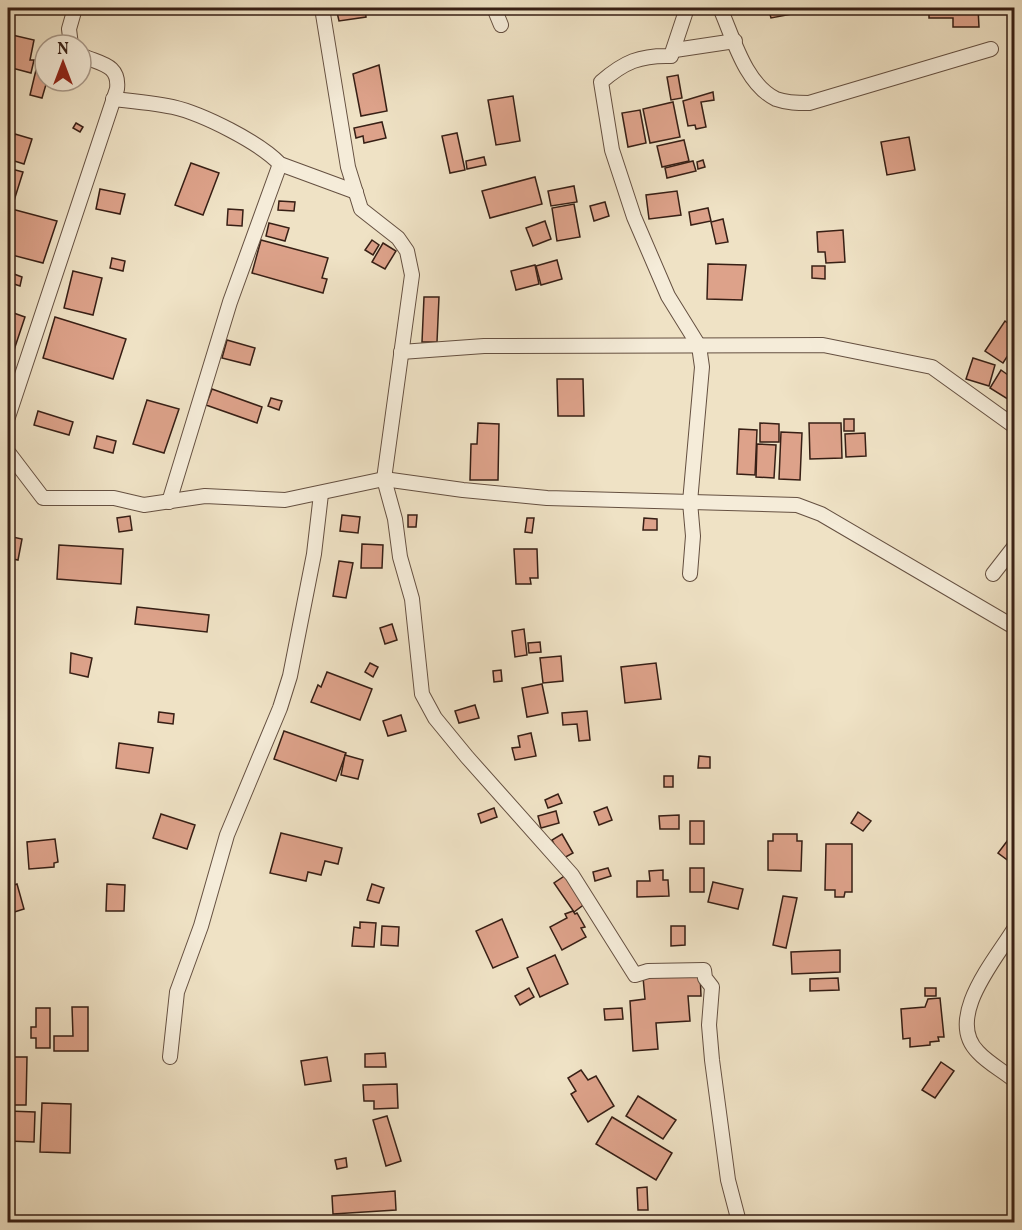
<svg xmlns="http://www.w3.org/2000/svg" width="1022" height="1230" font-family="Vollkorn,serif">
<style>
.building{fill:#dda28a;stroke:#371f15;stroke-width:1.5}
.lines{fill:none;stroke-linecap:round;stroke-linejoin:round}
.street-casing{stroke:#655041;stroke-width:16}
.street{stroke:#f5ecd9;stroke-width:14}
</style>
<rect width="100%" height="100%" fill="#efe2c5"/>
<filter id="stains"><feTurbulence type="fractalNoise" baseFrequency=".00333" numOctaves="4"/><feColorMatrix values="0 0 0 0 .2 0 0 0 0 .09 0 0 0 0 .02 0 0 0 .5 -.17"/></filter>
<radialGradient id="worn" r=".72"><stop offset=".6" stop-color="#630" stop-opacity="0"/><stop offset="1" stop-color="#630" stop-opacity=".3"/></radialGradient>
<!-- building -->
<g class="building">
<polygon points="336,8 365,8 366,17 339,21"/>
<polygon points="768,8 824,8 771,18"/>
<polygon points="929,8 978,8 979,27 953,27 953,18 929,18"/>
<polygon points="8,34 34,40 30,60 34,60 31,73 8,67"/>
<polygon points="379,65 387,111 361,116 353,74"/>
<polygon points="36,70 45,72 47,81 42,98 30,95"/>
<polygon points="678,75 682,98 671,100 667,77"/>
<polygon points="713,92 714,100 701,102 706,127 696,129 695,125 688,126 683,101"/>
<polygon points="513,96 520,141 496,145 488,100"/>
<polygon points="673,102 680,137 650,143 643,109"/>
<polygon points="640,110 646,143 628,147 622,113"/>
<polygon points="382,122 386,138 364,143 363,136 356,138 354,128"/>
<polygon points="76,123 83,127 80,132 73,128"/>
<polygon points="457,133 465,170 450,173 442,136"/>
<polygon points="15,134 32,139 24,164 8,159"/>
<polygon points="909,137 915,170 887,175 881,142"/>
<polygon points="684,140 689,161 662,167 657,146"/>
<polygon points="484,157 486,165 467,169 466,161"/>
<polygon points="703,160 705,167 698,169 697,162"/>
<polygon points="693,161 696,171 667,178 665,168"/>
<polygon points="191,163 219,173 203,215 175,205"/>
<polygon points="8,168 23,172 13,204 8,203"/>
<polygon points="535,177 542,204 490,218 482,191"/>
<polygon points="574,186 577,202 551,206 548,191"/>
<polygon points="100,189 125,194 120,214 96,209"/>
<polygon points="677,191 681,215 649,219 646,195"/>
<polygon points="279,201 295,202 294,211 278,210"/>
<polygon points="605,202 609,216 594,221 590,206"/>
<polygon points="574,204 580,237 557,241 552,208"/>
<polygon points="8,208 57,221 43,263 8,254"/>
<polygon points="708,208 711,221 691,225 689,212"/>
<polygon points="228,209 243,210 242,226 227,225"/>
<polygon points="723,219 728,242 716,244 711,222"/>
<polygon points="545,221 551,239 533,246 526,228"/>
<polygon points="269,223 289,228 285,241 266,236"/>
<polygon points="843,230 845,262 826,263 825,252 818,252 817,232"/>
<polygon points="261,240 328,258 322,278 327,279 323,293 252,273"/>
<polygon points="372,240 379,245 373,255 365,250"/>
<polygon points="383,243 396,251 385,269 372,262"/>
<polygon points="112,258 125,261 123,271 110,268"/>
<polygon points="557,260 562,279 541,285 536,266"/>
<polygon points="708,264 746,265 742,300 707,299"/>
<polygon points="535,265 539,284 516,290 511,271"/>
<polygon points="812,266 825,266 825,279 812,278"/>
<polygon points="73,271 102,278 93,315 64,308"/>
<polygon points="14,274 22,277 20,286 11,283"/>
<polygon points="424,297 439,297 437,342 422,342"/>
<polygon points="8,311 25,317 11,359 8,357"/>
<polygon points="55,317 126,339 113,379 43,358"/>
<polygon points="1005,321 1014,328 1014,346 1003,363 985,351"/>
<polygon points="227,340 255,348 250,365 222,358"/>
<polygon points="973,358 995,365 989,386 966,379"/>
<polygon points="1014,364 1014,403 990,388 1001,370 1008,375"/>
<polygon points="557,379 583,379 584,416 558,416"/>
<polygon points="212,389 262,407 257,423 206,405"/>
<polygon points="271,398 282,401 279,410 268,406"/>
<polygon points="147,400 179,409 164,453 133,444"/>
<polygon points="38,411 73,422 69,435 34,425"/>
<rect x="844" y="419" width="10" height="12"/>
<polygon points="478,423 499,424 498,480 470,480 471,444 477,444"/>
<polygon points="760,423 779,424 779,442 760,442"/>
<polygon points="809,423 841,423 842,458 810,459"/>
<polygon points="739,429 757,430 755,475 737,474"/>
<polygon points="781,432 802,433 800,480 779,479"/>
<polygon points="865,433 866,456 846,457 845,434"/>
<polygon points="97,436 116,441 113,453 94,448"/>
<polygon points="757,444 776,445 774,478 756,477"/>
<polygon points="342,515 360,517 358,533 340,531"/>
<polygon points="408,515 417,515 416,527 408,527"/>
<polygon points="130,516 132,530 119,532 117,518"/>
<polygon points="527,518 534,518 532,533 525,532"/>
<polygon points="644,518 657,519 657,530 643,530"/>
<polygon points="8,536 22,539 18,560 8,558"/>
<polygon points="362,544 383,545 382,568 361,568"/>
<polygon points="59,545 123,549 121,584 57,579"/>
<polygon points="514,549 537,549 538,578 530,578 531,584 516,584"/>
<polygon points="339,561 353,563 346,598 333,596"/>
<polygon points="137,607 209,615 207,632 135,624"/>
<polygon points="392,624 397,640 385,644 380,628"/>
<polygon points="524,629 527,655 515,657 512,631"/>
<polygon points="540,642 541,652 529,653 528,643"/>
<polygon points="71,653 92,658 88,677 70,673"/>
<polygon points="561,656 563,681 543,683 540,658"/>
<polygon points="370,663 378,667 373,677 365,672"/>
<polygon points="656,663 661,699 625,703 621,667"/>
<polygon points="501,670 502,681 494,682 493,671"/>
<polygon points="327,672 372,689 360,720 311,702 318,685 321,687"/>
<polygon points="542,684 548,713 527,717 522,688"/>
<polygon points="475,705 479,718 459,723 455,711"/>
<polygon points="587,711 590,740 579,741 577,724 563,725 562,713"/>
<polygon points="159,712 174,714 173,724 158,722"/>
<polygon points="401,715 406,731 388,736 383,721"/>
<polygon points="284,731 346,753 336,781 274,759"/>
<polygon points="531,733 536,756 515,760 512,748 520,747 518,736"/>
<polygon points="119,743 153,748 149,773 116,768"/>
<polygon points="345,755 363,760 358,779 341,775"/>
<polygon points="699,756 710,757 710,768 698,768"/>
<rect x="664" y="776" width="9" height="11"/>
<polygon points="558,794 562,803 548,808 545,800"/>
<polygon points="607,807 612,820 599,825 594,812"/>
<polygon points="494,808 497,817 481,823 478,814"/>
<polygon points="556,811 559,823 541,828 538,816"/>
<polygon points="858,812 871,821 863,831 851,823"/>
<polygon points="161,814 195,825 187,849 153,838"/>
<polygon points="679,815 679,829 660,829 659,816"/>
<rect x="690" y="821" width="14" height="23"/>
<polygon points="281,833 342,848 338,864 325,861 321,875 308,872 306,881 270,873"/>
<polygon points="562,834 573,853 562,859 552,840"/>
<polygon points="773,834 797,834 797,841 802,841 801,871 768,870 768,841 773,841"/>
<polygon points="1011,836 1014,839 1014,856 1010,862 998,853"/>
<polygon points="55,839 58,862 54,863 54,867 29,869 27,842"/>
<polygon points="826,844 852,844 852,892 845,892 844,897 835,897 835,890 825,890"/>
<polygon points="608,868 611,876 595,881 593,872"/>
<rect x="690" y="868" width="14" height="24"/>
<polygon points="663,870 663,880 668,880 669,896 637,897 637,881 650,881 649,871"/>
<polygon points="566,875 586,903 574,912 554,883"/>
<polygon points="713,882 743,889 738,909 708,902"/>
<polygon points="17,884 24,909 8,914 8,887"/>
<polygon points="107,884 125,885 124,911 106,911"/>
<polygon points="372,884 384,888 379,903 367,900"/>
<polygon points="783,896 797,898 786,948 773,945"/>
<polygon points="573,911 575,914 577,913 585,927 581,928 586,937 562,950 550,927 567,918 565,914"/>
<polygon points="502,919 518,957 493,968 476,931"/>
<polygon points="360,922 376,923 374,947 352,946 354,927 360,928"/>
<polygon points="382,926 399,927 398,946 381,945"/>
<polygon points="671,926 685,926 685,945 671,946"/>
<polygon points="840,950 840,972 792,974 791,952"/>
<polygon points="555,955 568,984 540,997 527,968"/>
<polygon points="700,973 701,996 688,996 690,1021 656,1023 658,1049 633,1051 630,1001 645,999 643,977"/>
<polygon points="838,978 839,990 810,991 810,979"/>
<polygon points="529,988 534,997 520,1005 515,996"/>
<rect x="925" y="988" width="11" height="8"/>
<polygon points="940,998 944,1037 938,1037 939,1041 930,1042 930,1045 910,1047 910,1038 903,1039 901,1009 925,1007 928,999"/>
<polygon points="72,1007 88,1007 88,1051 54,1051 54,1036 73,1036"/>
<polygon points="36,1008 50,1008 50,1048 36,1048 36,1038 31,1038 31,1027 36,1027"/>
<polygon points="622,1008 623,1019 605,1020 604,1009"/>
<polygon points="385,1053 386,1067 365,1067 365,1054"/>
<polygon points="12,1057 27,1057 26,1105 11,1105"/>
<polygon points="327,1057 331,1081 305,1085 301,1061"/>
<polygon points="8,1061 11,1061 10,1076 8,1076"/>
<polygon points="941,1062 954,1071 935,1098 922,1090"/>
<polygon points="581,1070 588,1080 596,1076 614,1106 588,1122 571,1094 576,1091 568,1078"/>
<polygon points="397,1084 398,1108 374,1109 374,1101 364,1101 363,1085"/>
<polygon points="638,1096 676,1120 663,1139 626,1116"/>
<polygon points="42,1103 71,1104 70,1153 40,1152"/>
<polygon points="8,1111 35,1112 34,1142 8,1141"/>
<polygon points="387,1116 401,1161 386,1166 373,1120"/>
<polygon points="612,1117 672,1153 656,1180 596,1144"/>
<polygon points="346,1158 347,1167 337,1169 335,1160"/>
<polygon points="647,1187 648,1210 638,1210 637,1188"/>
<polygon points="395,1191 396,1210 333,1214 332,1196"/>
<polygon points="437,1218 475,1219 475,1222 437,1222"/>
<polygon points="563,1220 563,1222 495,1222 495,1221"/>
</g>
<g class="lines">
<!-- street casing -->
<g class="street-casing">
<g id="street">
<polyline points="322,8 348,167 361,209 398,238 407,251 412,275 384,479 395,519 400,557 412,599 422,694 435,718 467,757 572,875 635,975 648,971 704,970 705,978 712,987 709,1025 712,1060 728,1180 739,1222"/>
<polyline points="494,8 501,25"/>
<path d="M687,8l-16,48c-31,-1 -47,6 -70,26l11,68 22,67 34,79 31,50 3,21 -12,135 3,34 -3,38"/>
<path d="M720,8c13,29 25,76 56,91 11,4 22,4 33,4l182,-54"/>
<polyline points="71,45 69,29 75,8"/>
<polyline points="675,50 735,41"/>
<path d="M113,99c20,2 41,4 60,8 30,7 86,35 107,57l76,28"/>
<polyline points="401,352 484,346 823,345 932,367 1014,426"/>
<path d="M8,417l109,-328c3,-26 -19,-25 -36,-34"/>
<polyline points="8,452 43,498 114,498 144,505 205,496 285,500 384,479 463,490 547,498 797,505 821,514 1014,627"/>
<polyline points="169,502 230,302 280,164"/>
<polyline points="993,574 1014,547"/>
<path d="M1014,929c-18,30 -70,89 -36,123 10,11 25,19 36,28"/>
<polyline points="170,1057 177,992 201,926 227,835 280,708 290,676 314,554 321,494"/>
</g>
</g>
<!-- street -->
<use href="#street" class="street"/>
</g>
<!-- margin -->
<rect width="1022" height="1230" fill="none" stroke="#efe2c5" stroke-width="30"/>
<rect x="9" y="9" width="1004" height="1212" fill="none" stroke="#371f15" stroke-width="3"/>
<rect x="15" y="15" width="992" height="1200" fill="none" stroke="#371f15" stroke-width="1.5"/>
<!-- north arrow -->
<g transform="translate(63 63)"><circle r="28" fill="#f5ecd9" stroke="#a99a8b" stroke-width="1.5"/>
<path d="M0-4.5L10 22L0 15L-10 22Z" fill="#8f2418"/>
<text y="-9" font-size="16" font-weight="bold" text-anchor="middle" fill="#371f15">N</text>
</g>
<rect width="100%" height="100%" filter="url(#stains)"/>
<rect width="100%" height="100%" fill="url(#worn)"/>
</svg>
